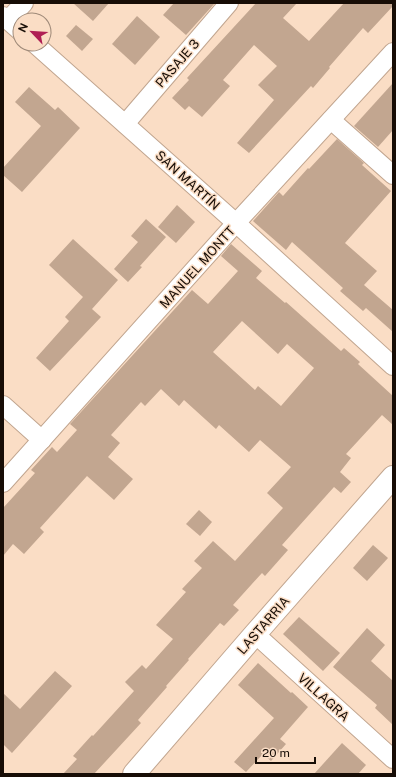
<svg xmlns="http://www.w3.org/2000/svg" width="396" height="777" font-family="'Public Sans',sans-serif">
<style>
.building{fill:#c2a690;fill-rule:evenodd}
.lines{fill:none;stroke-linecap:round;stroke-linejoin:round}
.minor-casing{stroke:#c1a58f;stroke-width:20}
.secondary-casing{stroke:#c1a58f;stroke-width:24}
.minor{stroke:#fff;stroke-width:18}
.secondary{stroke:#fff;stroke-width:22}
.labels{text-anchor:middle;stroke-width:3;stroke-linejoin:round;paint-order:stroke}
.street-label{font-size:13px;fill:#170d06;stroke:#faddc5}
</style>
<rect width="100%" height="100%" fill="#faddc5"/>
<!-- building -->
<g class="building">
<polygon points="73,3 109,3 93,21"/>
<polygon points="174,3 215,3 186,35 163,15"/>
<polygon points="256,3 297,3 283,18 309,41 344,3 393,3 393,6 368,33 363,28 329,67 330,68 313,88 311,86 249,153 237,143 274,100 258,85 277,66 254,45 223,80 230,86 202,117 189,106 185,110 172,98 189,80 187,78"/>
<polygon points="137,16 160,37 135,65 112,44"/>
<polygon points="76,25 93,39 82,51 66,36"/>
<polygon points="393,83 393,130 378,147 354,126"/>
<polygon points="29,87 55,110 58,107 80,128 22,192 3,175 3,168 41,126 15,102"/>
<polygon points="337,139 364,163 362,165 391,191 345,243 377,271 364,285 393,310 393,332 366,308 363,311 340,291 343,288 292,242 286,250 253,221 279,192 283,196 308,168 309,169"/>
<polygon points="177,205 195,222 176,243 158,227"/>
<polygon points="146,219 166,237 140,266 142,267 128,282 114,269 138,242 131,236"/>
<polygon points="73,239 118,280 92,309 101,317 50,371 36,358 69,321 65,317 83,297 49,265"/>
<path d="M231,244l31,27 -6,7 29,25 1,-1 55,49 3,-3 16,14 -2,2 35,32v29l-11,-10 -36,39 5,4 -11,14 11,10 -10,11 -7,-6 -52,58 6,5 -23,26 -3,-3 -29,32 6,5 -15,16 -4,-3 -32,36 1,1 -23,26 1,1 -29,33 3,3 -47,51h-31l14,-15 -4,-3 19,-21 1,1 41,-45 -9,-9 17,-17 4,4 27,-30 -17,-14 30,-33 -4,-3 20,-21 -8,-7 19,-20 22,20 48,-53 -16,-15 24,-26 -31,-27 -11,12 -30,-27 -3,4 -32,-29 -5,6 -18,-17 -16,17 -4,-4 -30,33 9,8 -12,14 25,22 -19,21 -27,-24 -47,52 4,4 -20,22 -11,-10 -10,12v-48l32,-35 -4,-3 21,-23 5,5 20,-22 -7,-6 122,-134 16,14 30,-33 -17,-15zM242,321l36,33 9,-10 27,24 -33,38 -23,-20 -3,4 -42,-38z"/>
<polygon points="199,510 212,522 200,536 186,524"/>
<polygon points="373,545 388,558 367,581 353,568"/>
<polygon points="299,617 340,653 323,671 283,634"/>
<polygon points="367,628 385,645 371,661 393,681 393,725 375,708 377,705 333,667"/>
<polygon points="258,663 291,693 292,692 308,707 280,739 286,744 271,761 263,754 246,772 234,762 274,718 238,685"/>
<polygon points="55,671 72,686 12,753 3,744 3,693 20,709"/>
<polygon points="342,743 366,765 358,774 314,774"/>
</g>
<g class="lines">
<!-- minor casing -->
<g class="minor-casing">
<g id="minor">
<polyline points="3,16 20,31"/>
<polyline points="8,20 24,3"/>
<polyline points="35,44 236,223 393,366"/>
<polyline points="331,120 393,175"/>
<polyline points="125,124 229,3"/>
<polyline points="3,405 42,440"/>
<polyline points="3,483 236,223 393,52"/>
<polyline points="255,634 393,759"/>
</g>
</g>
<!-- secondary casing -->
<g class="secondary-casing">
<polyline id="secondary" points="134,774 255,634 393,477"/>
</g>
<!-- minor -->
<use href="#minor" class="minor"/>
<!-- secondary -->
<use href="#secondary" class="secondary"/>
</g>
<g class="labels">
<!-- street labels -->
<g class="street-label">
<text transform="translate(177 63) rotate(-49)" y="5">PASAJE 3</text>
<text transform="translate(188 180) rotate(42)" y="5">SAN MARTÍN</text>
<text transform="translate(197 267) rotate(-48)" y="5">MANUEL MONTT</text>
<text transform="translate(263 625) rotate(-49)" y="5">LASTARRIA</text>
<text transform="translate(324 697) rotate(42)" y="5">VILLAGRA</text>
</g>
</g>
<!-- border -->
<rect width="396" height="777" fill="none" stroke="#170d06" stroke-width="8"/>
<!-- north arrow -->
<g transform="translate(32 32) rotate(295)"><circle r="19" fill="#faddc5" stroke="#9f8a79"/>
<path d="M0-3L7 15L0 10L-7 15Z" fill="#af1f54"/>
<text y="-6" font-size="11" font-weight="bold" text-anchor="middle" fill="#170d06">N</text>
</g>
<!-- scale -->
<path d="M256 757v6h59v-6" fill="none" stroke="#170d06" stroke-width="2"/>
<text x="262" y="757" font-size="12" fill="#170d06" stroke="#faddc5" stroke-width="3" paint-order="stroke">20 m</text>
</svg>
